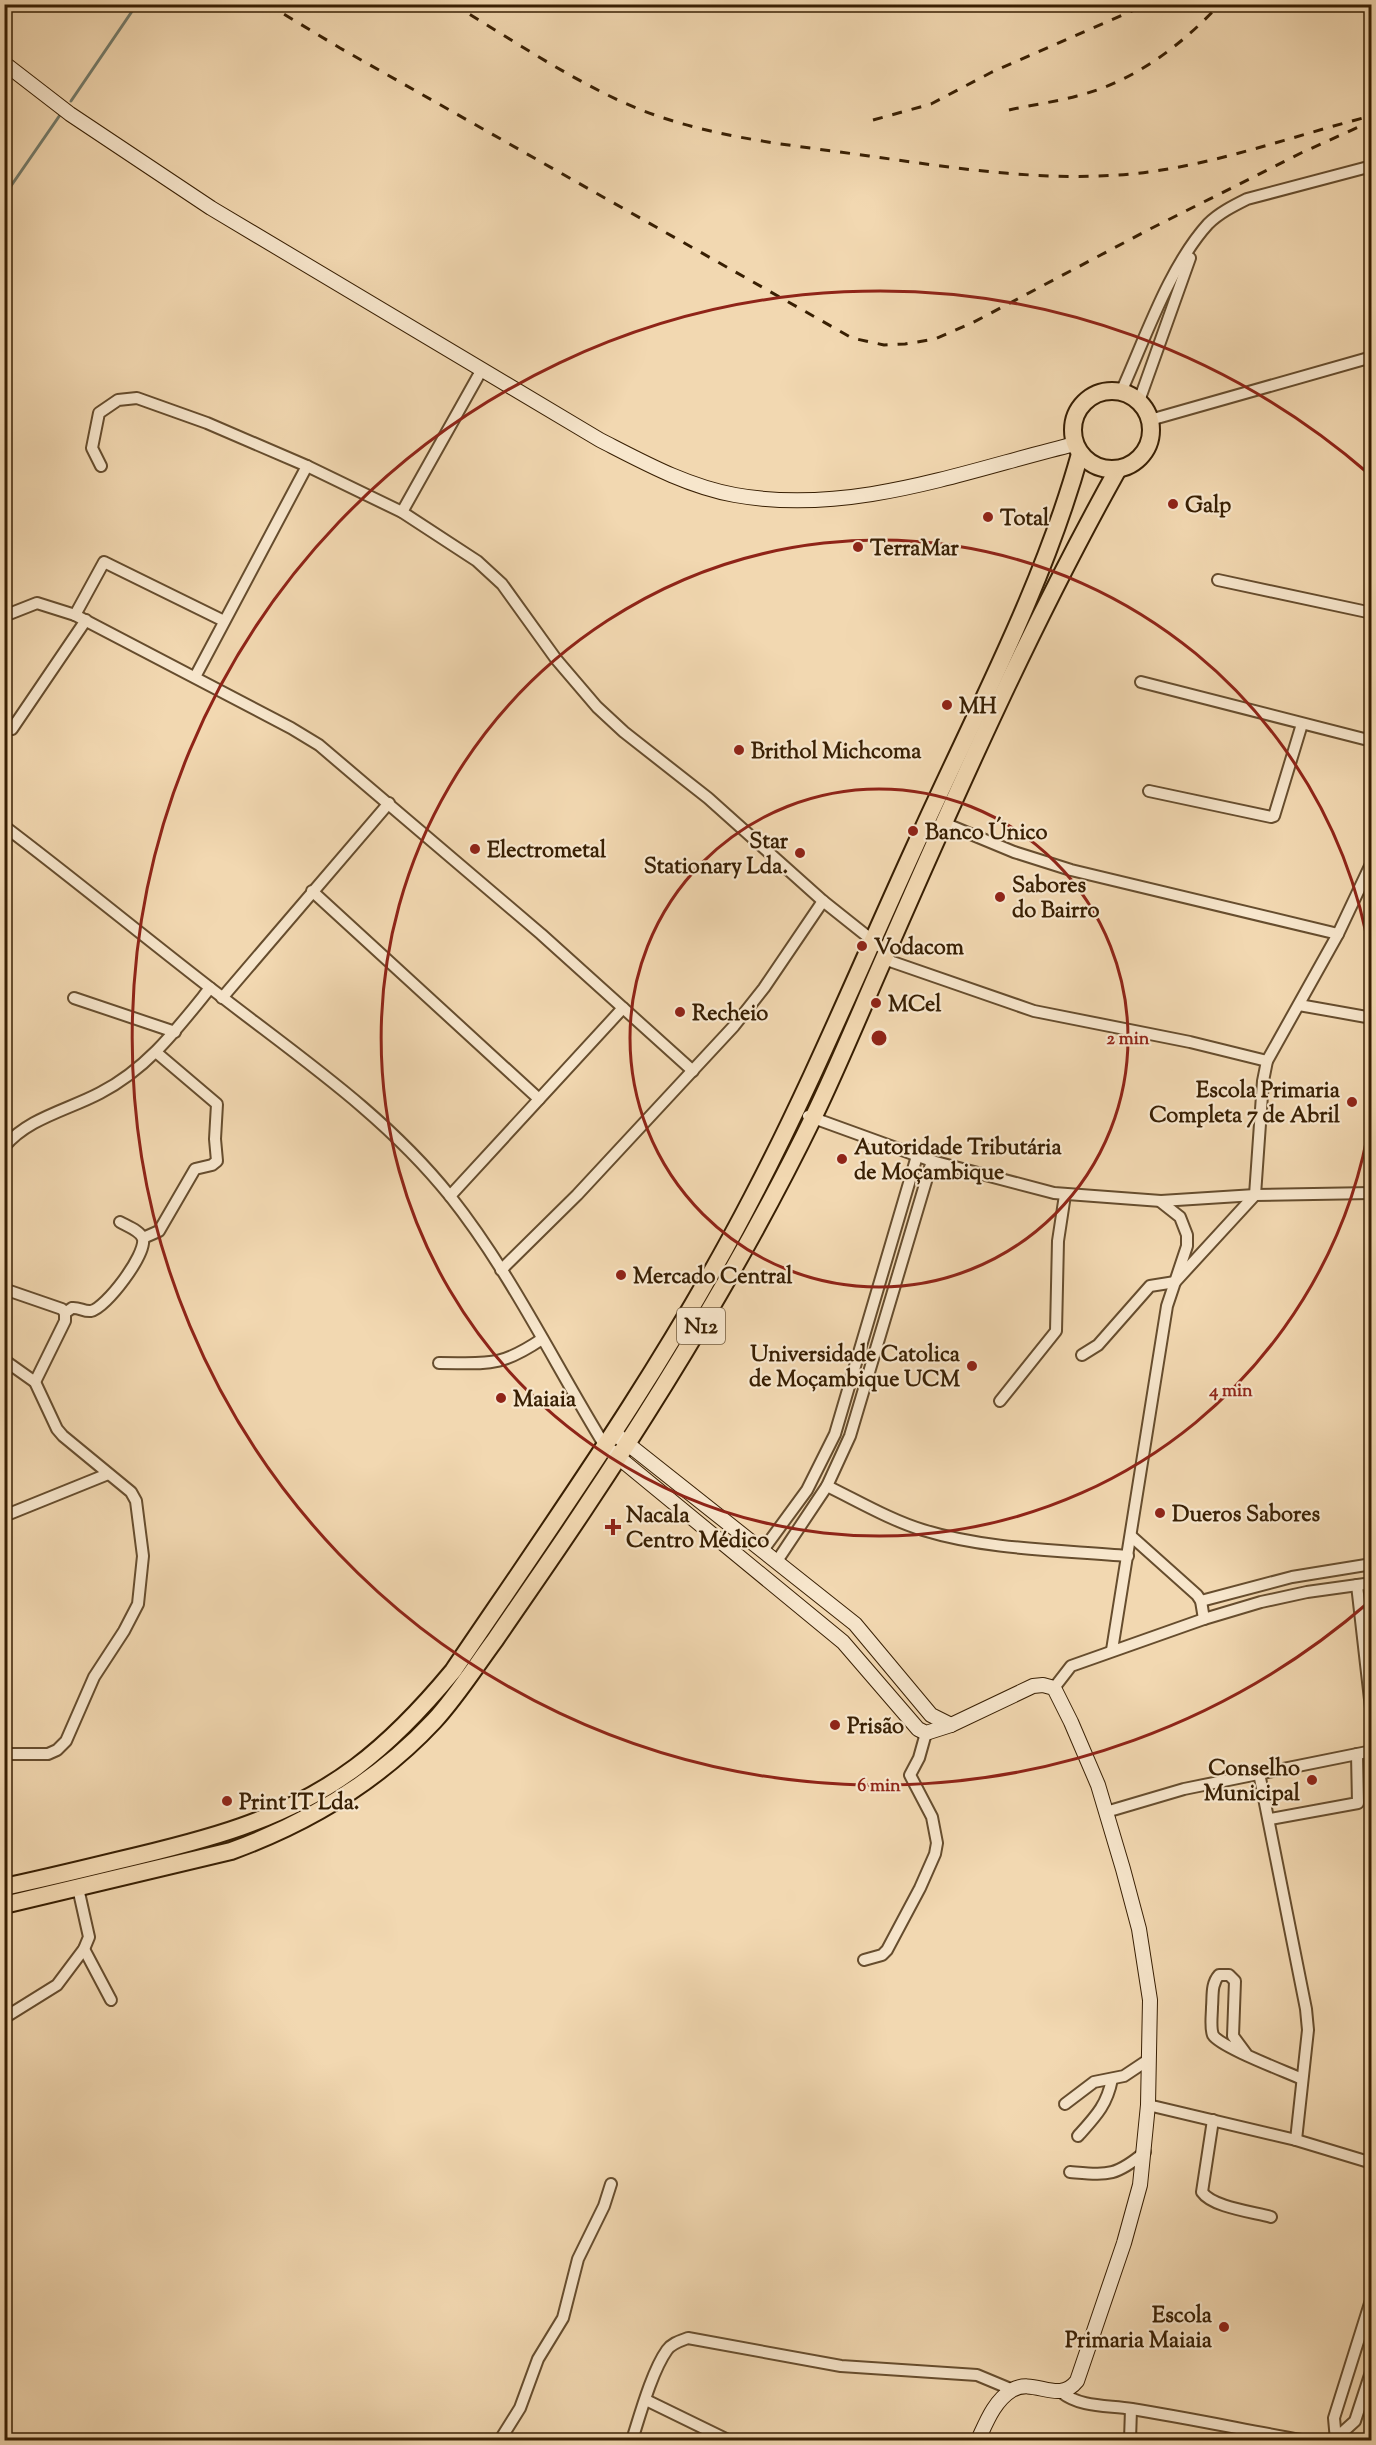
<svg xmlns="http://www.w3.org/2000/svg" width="1376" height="2445" font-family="'Sorts Mill Goudy',serif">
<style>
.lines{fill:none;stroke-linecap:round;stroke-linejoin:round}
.stream{stroke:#737b6b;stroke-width:3}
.street-casing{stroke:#664d2e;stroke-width:14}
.secondary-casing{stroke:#381f03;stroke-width:16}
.primary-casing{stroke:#381f03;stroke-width:20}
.street{stroke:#f7e6cc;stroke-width:10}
.secondary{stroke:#f7e6cc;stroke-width:14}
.primary{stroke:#f2d8b1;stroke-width:16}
.rail{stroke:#381f03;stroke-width:3;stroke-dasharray:10 10;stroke-linecap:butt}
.ring{fill:none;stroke:#8f2418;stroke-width:3}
.poi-dot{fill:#8f2418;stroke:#f7e6cc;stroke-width:2}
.labels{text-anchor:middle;stroke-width:4.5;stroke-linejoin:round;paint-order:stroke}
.shield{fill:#f7e6cc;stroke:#715b3f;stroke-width:1.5}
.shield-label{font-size:21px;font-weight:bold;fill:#381f03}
.poi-label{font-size:22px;font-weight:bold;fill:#381f03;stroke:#f7e6cc;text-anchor:start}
.centre{fill:#8f2418;stroke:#f7e6cc;stroke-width:3}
.ring-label{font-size:18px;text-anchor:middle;font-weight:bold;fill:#8f2418;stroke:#f7e6cc;stroke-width:4.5;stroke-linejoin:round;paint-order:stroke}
</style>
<rect width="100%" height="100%" fill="#f2d8b1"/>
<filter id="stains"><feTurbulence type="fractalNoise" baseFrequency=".00333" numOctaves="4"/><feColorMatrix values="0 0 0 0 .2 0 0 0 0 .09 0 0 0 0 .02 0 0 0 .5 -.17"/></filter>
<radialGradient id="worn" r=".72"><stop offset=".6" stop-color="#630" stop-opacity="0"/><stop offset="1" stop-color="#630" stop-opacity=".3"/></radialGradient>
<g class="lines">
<!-- stream -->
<g class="stream">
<polyline points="71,101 137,4"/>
<polyline points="4,196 60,115"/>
</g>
<!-- street casing -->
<g class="street-casing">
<g id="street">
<path d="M1121,392c24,-53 48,-125 87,-168 11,-11 25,-18 39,-25l125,-33"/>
<polyline points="1139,401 1190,258"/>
<polyline points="1150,420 1372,357"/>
<polyline points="101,466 92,448 99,413 118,400 137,398 207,423 307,466 402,512 477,561 502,584 556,659 597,707 624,732 708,798 823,901 887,952"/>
<polyline points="402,512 481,371"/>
<polyline points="1218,580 1372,613"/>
<polyline points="75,615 104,562 224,621"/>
<polyline points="4,616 37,603 75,615 291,728 319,745 541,934 693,1071"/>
<polyline points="195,677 307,466"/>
<polyline points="1141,682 1372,741"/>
<polyline points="12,729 86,620"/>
<polyline points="1149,791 1271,817 1274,816 1302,724"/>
<polyline points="944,823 1014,852 1071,870 1338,934"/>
<path d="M4,826c74,56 145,115 218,171 80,62 164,119 228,199 61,77 104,167 155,250"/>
<polyline points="312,891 539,1099"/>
<polyline points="884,959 1034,1011 1190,1042 1267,1061"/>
<polyline points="74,998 175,1032"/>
<polyline points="222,998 389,803"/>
<polyline points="1299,1005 1372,1018"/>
<polyline points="808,1116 932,1161 1054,1193 1161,1201 1255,1195 1372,1193"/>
<path d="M4,1147c24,-29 64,-37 96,-54 48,-25 77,-64 110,-105"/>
<polyline points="450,1196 623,1008"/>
<polyline points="143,1238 159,1231 195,1169 212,1165 217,1161 215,1139 217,1104 157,1053"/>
<polyline points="501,1270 577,1195 734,1026 764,988 823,901"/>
<polyline points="4,1289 62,1309 65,1313 65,1321 35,1382"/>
<path d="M65,1313l7,-5c7,-1 12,4 19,3 15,-3 55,-56 52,-72 -2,-8 -16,-13 -23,-17"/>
<polyline points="1082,1355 1098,1345 1150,1286 1175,1282 1255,1195 1263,1081 1267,1061 1338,934 1372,862"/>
<polyline points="4,1360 35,1382 57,1429 63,1436 131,1492 136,1501 143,1556 138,1604 124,1631 94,1677 66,1741 57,1750 48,1754 4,1754"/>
<path d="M439,1363c49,0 60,5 103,-24"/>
<polyline points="1000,1401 1056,1331 1058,1241 1065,1195"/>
<path d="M827,1486c29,14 65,35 96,44 65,20 137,20 205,26"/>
<polyline points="4,1516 108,1474"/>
<polyline points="1131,1536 1197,1595 1201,1601 1204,1619"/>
<polyline points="763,1550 807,1490 835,1434 917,1156"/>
<polyline points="777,1561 827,1486 850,1436 932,1161"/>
<polyline points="1357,1585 1372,1717"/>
<polyline points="1201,1601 1292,1577 1372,1564"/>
<polyline points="1112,1650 1167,1306 1187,1246 1187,1235 1180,1217 1161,1202"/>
<polyline points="1054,1688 1071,1666 1204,1619 1261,1602 1307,1592 1372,1583"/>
<polyline points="1259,1773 1306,2009 1308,2030 1296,2140"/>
<polyline points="1106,1812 1184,1789 1372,1751"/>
<polyline points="1270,1819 1358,1803 1357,1754"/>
<polyline points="84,1949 111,2000"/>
<polyline points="864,1960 882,1955 887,1950 920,1888 935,1854 937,1843 932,1817 910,1775 919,1758 926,1733"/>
<polyline points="4,2018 57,1985 84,1949 89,1937 78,1888"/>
<path d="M1247,2055l-14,-19 2,-55 -6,-6h-10c-8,9 -6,21 -7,32 0,8 -2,21 1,28 7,12 74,37 89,44"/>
<polyline points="1065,2104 1094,2082 1124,2076 1148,2060"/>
<polyline points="1148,2105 1296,2140 1372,2163"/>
<path d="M1213,2120l-11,72c10,15 51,20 69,25"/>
<path d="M1078,2136c18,-20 29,-31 34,-57"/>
<path d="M1070,2172c38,3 45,5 75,-20"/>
<path d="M1061,2392c20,16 47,13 71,17 56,9 113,21 169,31"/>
<polyline points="646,2400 728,2440"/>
<polyline points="500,2440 520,2408 538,2359 563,2318 578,2259 604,2206 611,2184"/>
<path d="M632,2440c8,-25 20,-69 35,-90 5,-7 13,-9 21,-12l153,28 136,9 36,15"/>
<polyline points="1130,2440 1131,2409"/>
<polyline points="1334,2440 1355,2421 1372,2369"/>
<polyline points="1336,2440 1334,2418 1372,2297"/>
</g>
</g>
<!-- secondary casing -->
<g class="secondary-casing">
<g id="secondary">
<path d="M4,63l66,51 141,94 389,232c43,22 86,46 135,55 116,21 229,-24 340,-51"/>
<polyline points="614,1433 855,1624 931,1715 951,1725"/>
<path d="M612,1452l231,190 75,87 8,4 25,-8 82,-39 10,-1 11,3 17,34 27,63 25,84 16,60 11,71 -2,105 -8,80 -16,58 -47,138c-19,24 -42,-4 -65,9 -18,11 -26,33 -34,50"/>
</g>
</g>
<!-- primary casing -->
<g class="primary-casing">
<g id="primary">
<circle cx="1112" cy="430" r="39"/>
<path d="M4,1887c38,-8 75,-17 112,-26 86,-20 168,-40 240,-94 36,-27 68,-61 97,-96 105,-155 213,-307 299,-473 63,-120 114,-246 171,-369 56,-123 121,-245 157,-375"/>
<path d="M4,1905l227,-54c77,-28 147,-70 203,-130 23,-25 41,-54 61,-81 30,-44 61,-88 90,-132 84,-126 163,-256 229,-392 27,-56 50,-113 75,-169 71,-162 143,-324 229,-478"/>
</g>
</g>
<!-- street -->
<use href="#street" class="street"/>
<!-- secondary -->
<use href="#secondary" class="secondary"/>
<!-- primary -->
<use href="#primary" class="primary"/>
<!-- rail -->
<g class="rail">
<polyline points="267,4 340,48 852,338 884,345 905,344 935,339 972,323 1150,229 1301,153 1372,121"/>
<path d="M453,4c54,33 108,69 165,96 79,37 166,44 251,56 93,13 191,29 286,15 70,-10 139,-35 208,-53"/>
<path d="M1009,110c22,-5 46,-8 68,-14 56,-14 104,-50 143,-92"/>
<polyline points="873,120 931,104 992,72 1148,4"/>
</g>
</g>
<!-- distance rings -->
<g class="ring">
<circle cx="879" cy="1038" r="249"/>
<path d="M1371 1116A498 498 0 1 1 1371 960"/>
<path d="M1369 1602A747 747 0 1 1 1369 474"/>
</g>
<!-- markers -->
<g class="poi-dot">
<circle cx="1173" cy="504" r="6"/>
<circle cx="988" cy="517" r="6"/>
<circle cx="858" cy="547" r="6"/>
<circle cx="947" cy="705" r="6"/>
<circle cx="739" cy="750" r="6"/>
<circle cx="913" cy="831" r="6"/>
<circle cx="475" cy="849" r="6"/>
<circle cx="800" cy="853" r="6"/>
<circle cx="1000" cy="897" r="6"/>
<circle cx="862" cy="946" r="6"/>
<circle cx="876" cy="1003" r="6"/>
<circle cx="680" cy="1012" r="6"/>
<circle cx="1352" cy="1102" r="6"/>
<circle cx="842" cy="1159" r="6"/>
<circle cx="621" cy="1275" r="6"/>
<circle cx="972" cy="1366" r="6"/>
<circle cx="501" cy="1398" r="6"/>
<circle cx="1160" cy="1513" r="6"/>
<path d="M610 1518h6v6h6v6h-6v6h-6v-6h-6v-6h6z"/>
<circle cx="835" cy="1725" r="6"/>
<circle cx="1312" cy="1780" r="6"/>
<circle cx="227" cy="1801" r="6"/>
<circle cx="1224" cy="2327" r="6"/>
</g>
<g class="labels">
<!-- shield labels -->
<rect class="shield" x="677" y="1308" width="48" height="36" rx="4.5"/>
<g class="shield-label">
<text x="701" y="1333">N12</text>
</g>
<!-- poi labels -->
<g class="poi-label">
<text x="1185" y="512">Galp</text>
<text x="1000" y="525">Total</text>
<text x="870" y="555">TerraMar</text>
<text x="959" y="713">MH</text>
<text x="751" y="758">Brithol Michcoma</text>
<text x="925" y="839">Banco Único</text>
<text x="788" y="848" text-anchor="end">Star<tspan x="788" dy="25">Stationary Lda.</tspan></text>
<text x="487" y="857">Electrometal</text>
<text x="1012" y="892">Sabores<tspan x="1012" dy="25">do Bairro</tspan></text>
<text x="874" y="954">Vodacom</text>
<text x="888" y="1011">MCel</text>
<text x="692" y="1020">Recheio</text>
<text x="1340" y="1097" text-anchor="end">Escola Primaria<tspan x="1340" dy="25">Completa 7 de Abril</tspan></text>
<text x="854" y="1154">Autoridade Tributária<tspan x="854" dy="25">de Moçambique</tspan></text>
<text x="633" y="1283">Mercado Central</text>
<text x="960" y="1361" text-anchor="end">Universidade Catolica<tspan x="960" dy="25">de Moçambique UCM</tspan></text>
<text x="513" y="1406">Maiaia</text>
<text x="1172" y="1521">Dueros Sabores</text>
<text x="626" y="1522">Nacala<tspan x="626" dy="25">Centro Médico</tspan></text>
<text x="847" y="1733">Prisão</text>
<text x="1300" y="1775" text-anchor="end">Conselho<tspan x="1300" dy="25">Municipal</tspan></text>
<text x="239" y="1809">Print IT Lda.</text>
<text x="1212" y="2322" text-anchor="end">Escola<tspan x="1212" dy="25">Primaria Maiaia</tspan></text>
</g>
</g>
<circle cx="879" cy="1038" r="9" class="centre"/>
<g class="ring-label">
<text x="1128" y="1044">2 min</text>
<text x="1231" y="1396">4 min</text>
<text x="879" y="1791">6 min</text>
</g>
<!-- margin -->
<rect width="1376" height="2445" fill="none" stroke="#f2d8b1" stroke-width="24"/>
<rect x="6" y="6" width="1364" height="2433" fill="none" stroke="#381f03" stroke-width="3"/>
<rect x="12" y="12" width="1352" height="2421" fill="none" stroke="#381f03" stroke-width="1.5"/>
<rect width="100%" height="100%" filter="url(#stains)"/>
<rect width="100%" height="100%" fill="url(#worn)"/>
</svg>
